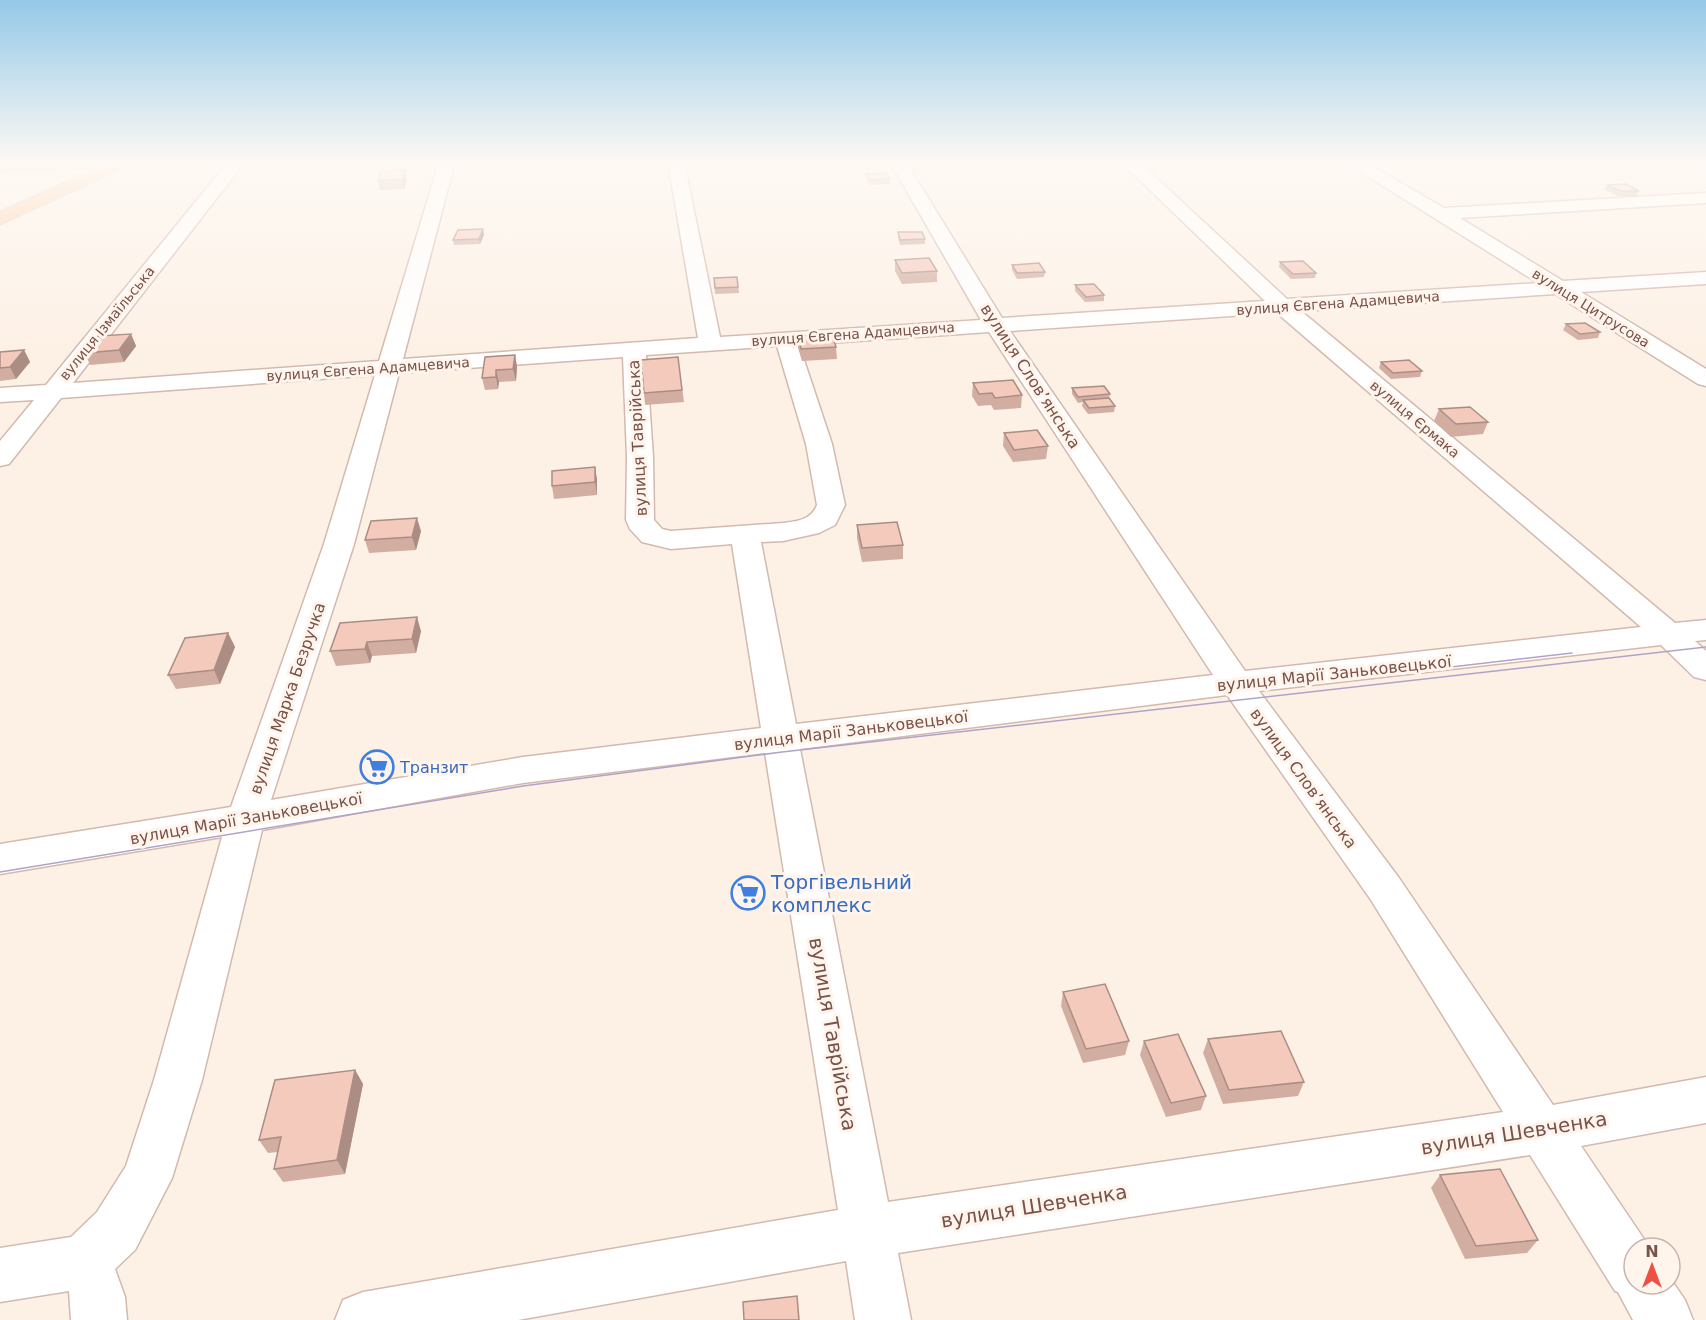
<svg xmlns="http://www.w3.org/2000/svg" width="1706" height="1320" font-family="'DejaVu Sans',sans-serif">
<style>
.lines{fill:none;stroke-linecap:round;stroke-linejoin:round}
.minor-casing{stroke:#d3b9ae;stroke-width:3}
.major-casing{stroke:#d9cfcc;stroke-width:3}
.minor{fill:#fff;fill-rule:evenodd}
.major{fill:#ffca9b;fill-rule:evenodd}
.tram{stroke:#b1a3c8;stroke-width:1.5}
.wall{fill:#d2aea2}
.shaded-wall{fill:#ab8d84}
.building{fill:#f4cabc;stroke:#ab8d84;stroke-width:1.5}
.labels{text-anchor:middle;stroke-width:6;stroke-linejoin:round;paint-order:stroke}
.far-street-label{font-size:14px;fill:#795249;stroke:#fff5ed}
.street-label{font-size:16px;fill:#795249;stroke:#fff5ed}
.shop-label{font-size:16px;fill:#366cbe;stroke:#fff5ed;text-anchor:start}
.near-shop-label{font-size:20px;fill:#366cbe;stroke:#fff5ed;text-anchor:start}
.near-street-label{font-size:20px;fill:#795249;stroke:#fff5ed}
</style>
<rect width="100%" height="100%" fill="#fdf1e6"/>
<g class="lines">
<!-- minor casing -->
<g class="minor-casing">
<path id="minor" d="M228,162h17l-172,221 306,-22 60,-199h16l-52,197 295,-21 -30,-176h16l36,175 261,-17 -91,-158h16l96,156 263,-17 -144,-139h18l148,137 251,-16 -193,-121h20l79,46 262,-15v10l-246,15 103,63 143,-9v12l-125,8 125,77v17l-8,-2 -143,-90 -254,17 374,312 31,-3v20l-11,1 11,10v29l-12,-3 -33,-32 -402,46 140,187 154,227 153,-28v46l-125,23 69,102h-16v36h36v-6l15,22 8,20h-60l-15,-28 -3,-1 -85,-136 -632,98 13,67h-56l-9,-59 -328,59h-183l8,-20 20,-8 475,-82 -73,-457 -242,30 -261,47 -60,250 -30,98 -37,72 -20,19 10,28 2,23h-56l-2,-29 -69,11v-54l71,-11 26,-25 29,-46 28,-86 68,-243 -222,37v-30l231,-37 93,-263 51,-169 -314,23 -52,66 -9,2v-25l34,-41 -34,2v-14l46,-3zM1277,313l364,314 -396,44 -235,-340zM989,332l224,343 -417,49 -35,-182 22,-1 36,-8 16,-8 10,-20 -13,-61 -33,-99zM777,346l29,98 11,61c-6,15 -19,16 -34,18l-112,8 -9,-2 -8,-9 -1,-63 -7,-102zM623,357l4,100 -1,63 4,9 12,13 29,7 61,-5 29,184 -238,29 -252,43 83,-256 45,-171zM1227,695l144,205 132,212 -615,90 -88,-453z"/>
</g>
<!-- major casing -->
<g class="major-casing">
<polygon id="major" points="0,162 132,162 130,165 0,224 0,212 100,167 0,172"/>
</g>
<!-- minor -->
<use href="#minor" class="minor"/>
<!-- major -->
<use href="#major" class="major"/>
<!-- tram -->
<g class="tram">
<polyline points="1417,671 1572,653"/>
<polyline points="0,872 523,786 782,752 1706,647"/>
</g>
</g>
<!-- wall -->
<g class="wall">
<polygon points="1028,162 1048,162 1047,164 1031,165"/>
<polygon points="405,170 407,179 404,189 380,190 378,181"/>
<polygon points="866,174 890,179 890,184 870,185 866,179"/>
<polygon points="1607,185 1639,191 1637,196 1618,196 1605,190"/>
<polygon points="483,229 484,235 480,244 454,245 453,240"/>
<polygon points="898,232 925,239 925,244 900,245 898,238"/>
<polygon points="895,260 937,271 937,282 902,284 895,271"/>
<polygon points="1280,262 1316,273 1315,278 1291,279 1279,267"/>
<polygon points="1012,265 1045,272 1044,277 1017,279 1012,270"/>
<polygon points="737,277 739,293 715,294 714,278"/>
<polygon points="1075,285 1104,295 1104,301 1085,302 1075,291"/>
<polygon points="1566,324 1600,332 1598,338 1578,340 1563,330"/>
<polygon points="131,334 136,346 124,362 90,365 85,353"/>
<polygon points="798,336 836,347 837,359 802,361 798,348"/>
<polygon points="24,350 30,362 16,379 0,381 0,352"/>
<polygon points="515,355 517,367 516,381 499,382 498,389 485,390 482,378"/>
<polygon points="678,357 684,402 645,405 644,393"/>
<polygon points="1381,362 1422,371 1420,377 1391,379 1379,368"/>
<polygon points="973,383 1022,395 1021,408 994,410 991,405 978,406 972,396"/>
<polygon points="1072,388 1110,394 1109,398 1115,406 1114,412 1088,414 1082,406 1083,402 1078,403 1072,394"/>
<polygon points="1439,409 1488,422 1483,434 1451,437 1434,421"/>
<polygon points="1004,433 1048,446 1046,459 1013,462 1003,446"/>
<polygon points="595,467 597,480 597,495 554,499 552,486"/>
<polygon points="857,525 903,545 903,559 862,562 857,538"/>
<polygon points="421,531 416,550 369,553 365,540"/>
<polygon points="340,623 421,631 416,653 372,656 370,663 336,666 330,651"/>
<polygon points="228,633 235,647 220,684 176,689 168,675"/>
<polygon points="1063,992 1129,1041 1125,1055 1083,1063 1061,1006"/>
<polygon points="1208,1039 1304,1082 1298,1096 1223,1104 1203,1053"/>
<polygon points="1144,1041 1206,1096 1201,1110 1166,1117 1140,1055"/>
<polygon points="355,1070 363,1084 345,1174 283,1182 274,1169 278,1152 268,1153 259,1140"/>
<polygon points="1440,1175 1538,1240 1527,1253 1465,1259 1431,1188"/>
</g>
<!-- shaded-wall -->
<g class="shaded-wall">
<polygon points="405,170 407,179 404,189 402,179"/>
<polygon points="483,229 484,235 480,244 479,239"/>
<polygon points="131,334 136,346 124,362 119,350"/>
<polygon points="24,350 30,362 16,379 10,367"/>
<polygon points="515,355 517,367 516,381 513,369"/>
<polygon points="496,370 499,382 498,389 496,377"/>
<polygon points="595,467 597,480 597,495 595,482"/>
<polygon points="417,518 421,531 416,550 412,537"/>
<polygon points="417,617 421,631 416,653 412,639"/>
<polygon points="228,633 235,647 220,684 214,670"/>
<polygon points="367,642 372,656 370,663 365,649"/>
<polygon points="355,1070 363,1084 345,1174 337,1160"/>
</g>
<!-- building -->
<g class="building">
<polygon points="405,170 402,179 378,181 381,171"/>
<polygon points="886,173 890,179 870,180 866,174"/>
<polygon points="1626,184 1639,191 1620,191 1607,185"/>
<polygon points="483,229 479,239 453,240 458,230"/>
<polygon points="898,232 922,232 925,239 900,240"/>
<polygon points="929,258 937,271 902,273 895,260"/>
<polygon points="1303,261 1316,273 1293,274 1280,262"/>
<polygon points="1039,263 1045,272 1017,273 1012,265"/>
<polygon points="737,277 738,287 715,288 714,278"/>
<polygon points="1094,284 1104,295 1086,297 1075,285"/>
<polygon points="1585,323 1600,332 1580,334 1566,324"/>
<polygon points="131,334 119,350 85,353 98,336"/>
<polygon points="832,334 836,347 801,349 798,336"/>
<polygon points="24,350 10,367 0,368 0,352"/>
<polygon points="515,355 513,369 496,370 496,377 482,378 485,357"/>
<polygon points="678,357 682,390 644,393 641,360"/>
<polygon points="1409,360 1422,371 1393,373 1381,362"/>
<polygon points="1013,380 1022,395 995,398 992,393 979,394 973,383"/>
<polygon points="1104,386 1110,394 1078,397 1072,388"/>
<polygon points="1109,398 1115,406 1089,408 1083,400"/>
<polygon points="1470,407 1488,422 1456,424 1439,409"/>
<polygon points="1037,430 1048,446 1014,450 1004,433"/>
<polygon points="595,467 595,482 552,486 552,471"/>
<polygon points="417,518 412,537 365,540 371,521"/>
<polygon points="897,522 903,545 862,548 857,525"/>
<polygon points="417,617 412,639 367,642 365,649 330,651 340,623"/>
<polygon points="228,633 214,670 168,675 185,638"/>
<polygon points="1105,984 1129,1041 1086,1049 1063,992"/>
<polygon points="1281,1031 1304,1082 1229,1090 1208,1039"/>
<polygon points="1178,1034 1206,1096 1171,1103 1144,1041"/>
<polygon points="355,1070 337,1160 274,1169 281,1137 259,1140 275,1080"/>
<polygon points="1500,1169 1538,1240 1476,1246 1440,1175"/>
<polygon points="797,1296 799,1320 744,1320 743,1302"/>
</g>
<!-- sky -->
<linearGradient id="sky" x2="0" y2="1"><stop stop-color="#95c9e8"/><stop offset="0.47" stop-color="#fef9f4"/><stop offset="1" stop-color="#fef9f4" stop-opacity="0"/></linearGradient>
<rect width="1706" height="347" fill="url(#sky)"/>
<!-- icons -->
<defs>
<g id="supermarket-ring" transform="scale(1.725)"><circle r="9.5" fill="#fff5ed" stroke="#3f7fe0" stroke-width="1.5"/><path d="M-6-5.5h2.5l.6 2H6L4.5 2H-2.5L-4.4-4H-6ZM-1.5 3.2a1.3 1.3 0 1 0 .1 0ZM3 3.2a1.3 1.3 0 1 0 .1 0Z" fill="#3f7fe0"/></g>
</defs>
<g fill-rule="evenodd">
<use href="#supermarket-ring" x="377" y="767"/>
<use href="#supermarket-ring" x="748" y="893"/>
</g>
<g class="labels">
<!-- far-street labels -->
<g class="far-street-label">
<text transform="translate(1338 303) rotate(-4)" y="5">вулиця Євгена Адамцевича</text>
<text transform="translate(1591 308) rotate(32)" y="5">вулиця Цитрусова</text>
<text transform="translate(107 323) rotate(-51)" y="5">вулиця Ізмаїльська</text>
<text transform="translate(853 334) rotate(-4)" y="5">вулиця Євгена Адамцевича</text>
<text transform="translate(368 369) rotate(-4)" y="5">вулиця Євгена Адамцевича</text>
<text transform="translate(1415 419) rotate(40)" y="5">вулиця Єрмака</text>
</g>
<!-- street labels -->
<g class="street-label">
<text transform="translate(1031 376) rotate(57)" y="6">вулиця Слов’янська</text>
<text transform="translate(637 438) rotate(-93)" y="6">вулиця Таврійська</text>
<text transform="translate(1334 673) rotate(-6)" y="6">вулиця Марії Заньковецької</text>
<text transform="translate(287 698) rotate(-71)" y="6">вулиця Марка Безручка</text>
<text transform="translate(851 730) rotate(-7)" y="6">вулиця Марії Заньковецької</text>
<text transform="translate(1304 778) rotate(54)" y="6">вулиця Слов’янська</text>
<text transform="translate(246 818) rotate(-10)" y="6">вулиця Марії Заньковецької</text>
</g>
<!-- shop labels -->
<g class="shop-label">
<text x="400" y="773">Транзит</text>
</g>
<!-- near-shop labels -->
<g class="near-shop-label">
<text x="771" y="889">Торгівельний<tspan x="771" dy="23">комплекс</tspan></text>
</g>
<!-- near-street labels -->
<g class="near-street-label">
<text transform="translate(833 1034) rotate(80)" y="7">вулиця Таврійська</text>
<text transform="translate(1514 1133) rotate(-9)" y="7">вулиця Шевченка</text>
<text transform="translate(1034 1206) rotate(-9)" y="7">вулиця Шевченка</text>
</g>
</g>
<!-- north arrow -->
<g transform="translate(1652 1266)"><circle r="28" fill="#fff5ed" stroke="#c9b4ab" stroke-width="1.5"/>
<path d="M0-4.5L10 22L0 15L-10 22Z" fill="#ed5045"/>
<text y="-9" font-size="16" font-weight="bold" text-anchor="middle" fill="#795249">N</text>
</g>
</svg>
